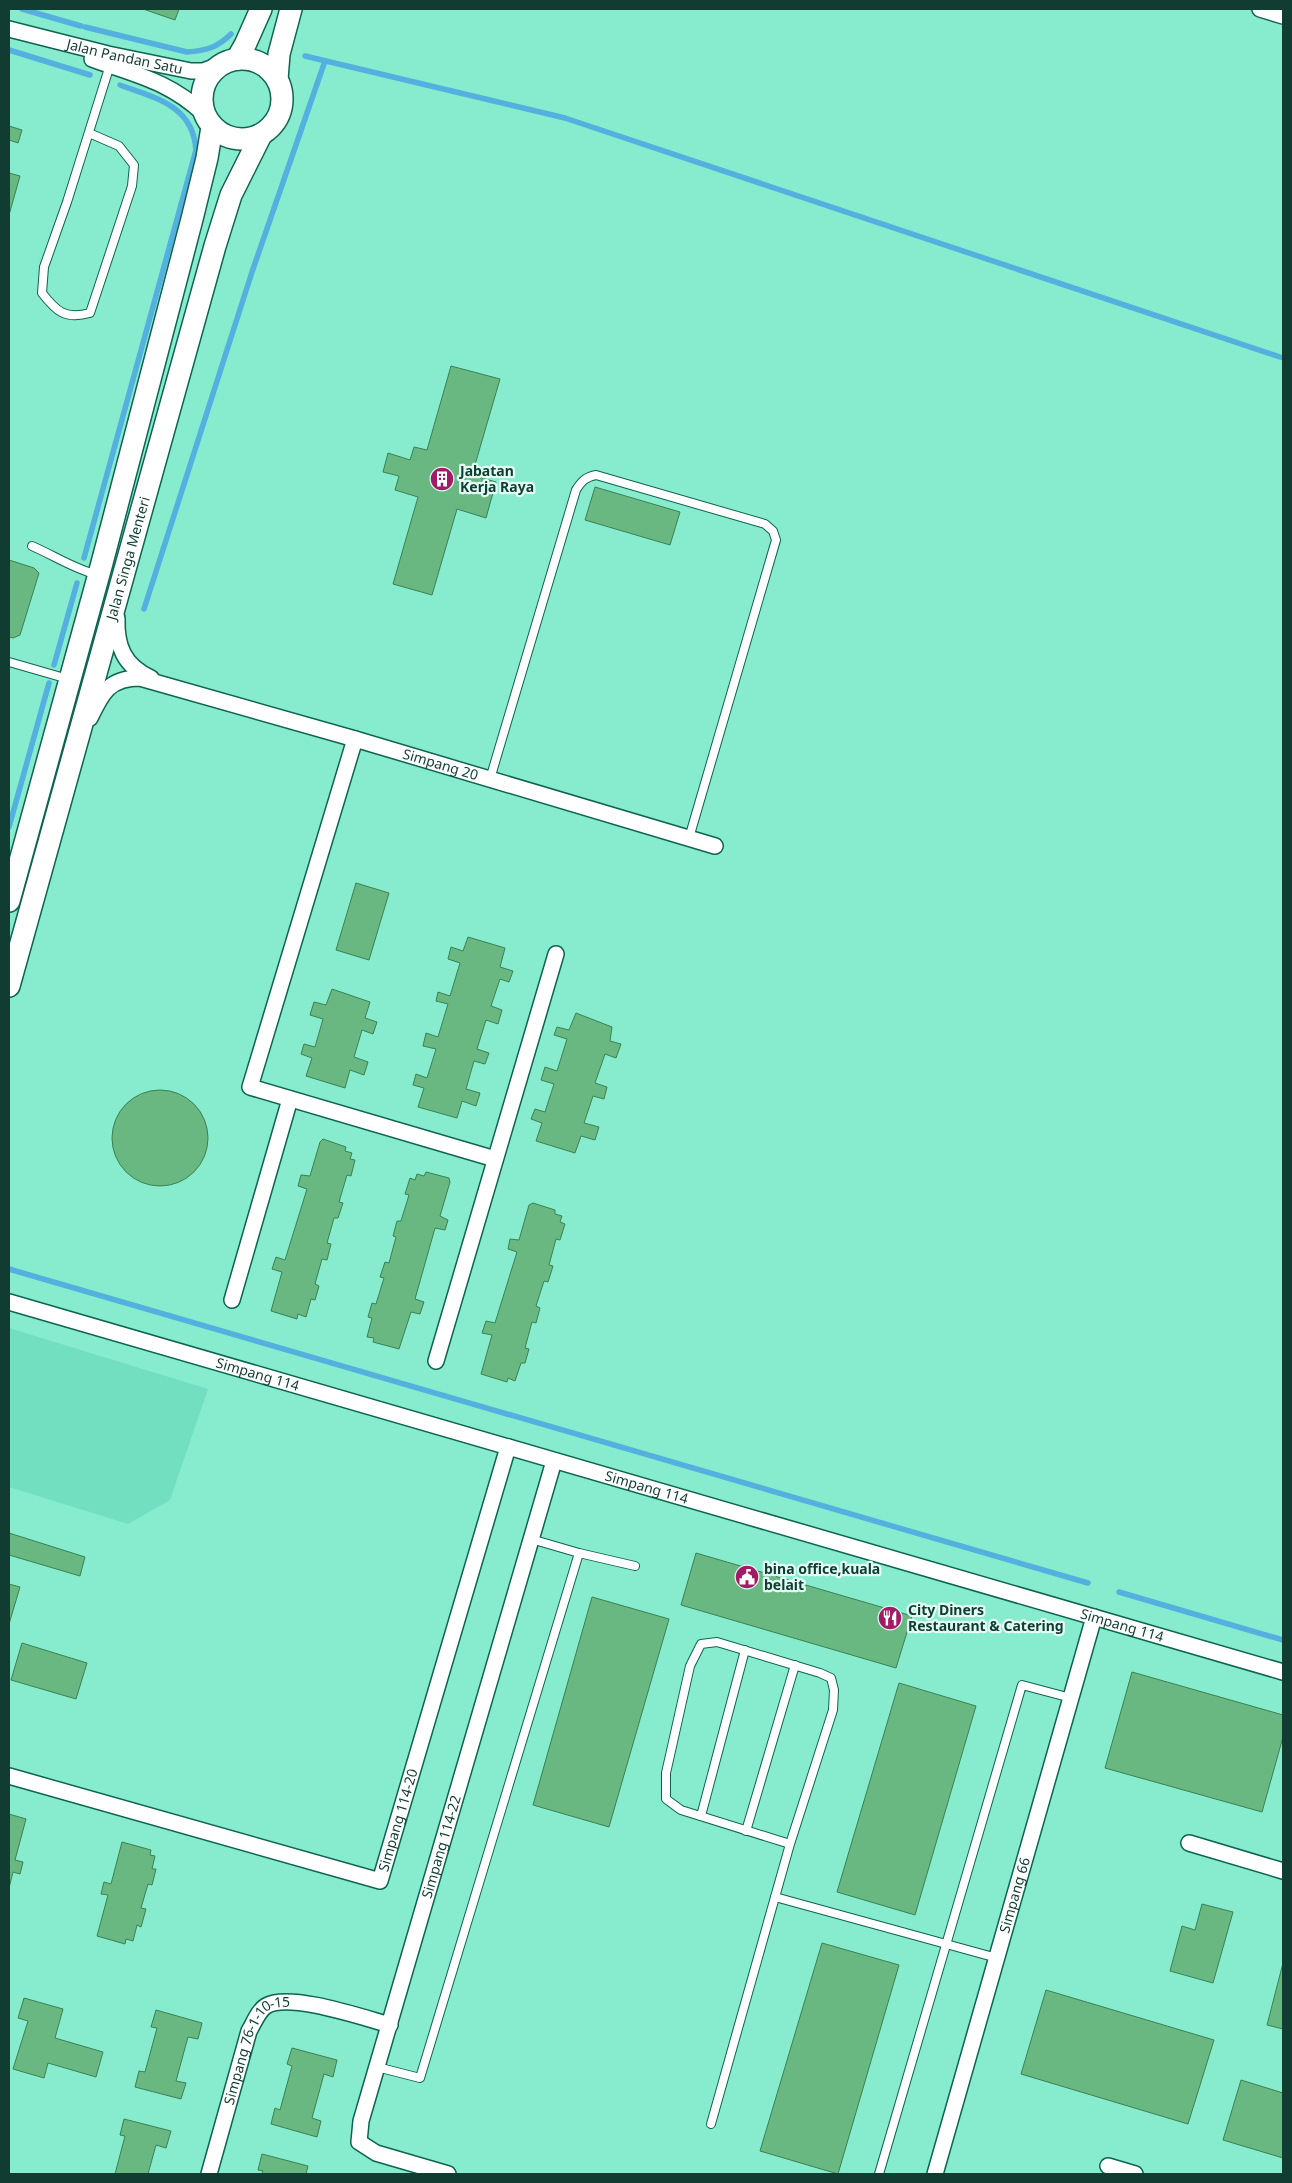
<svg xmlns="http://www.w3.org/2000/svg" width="1292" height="2183" font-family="'Noto Sans',sans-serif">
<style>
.built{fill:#72dfc1}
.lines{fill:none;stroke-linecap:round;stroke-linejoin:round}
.stream{stroke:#53b0df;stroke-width:5.5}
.building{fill:#69b882;stroke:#398253}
.service-casing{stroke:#0d6451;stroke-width:10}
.minor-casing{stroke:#0d6451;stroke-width:18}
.secondary-casing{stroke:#0d6451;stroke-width:24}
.service{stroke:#fff;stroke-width:8}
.minor{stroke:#fff;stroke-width:15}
.secondary{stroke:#fff;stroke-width:21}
.labels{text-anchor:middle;stroke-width:4.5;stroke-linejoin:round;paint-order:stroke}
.street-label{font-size:14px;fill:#103c31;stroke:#e1fdf3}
.poi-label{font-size:14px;font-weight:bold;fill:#103c31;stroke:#e1fdf3;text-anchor:start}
</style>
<rect width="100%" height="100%" fill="#87ebce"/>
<!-- built -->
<polygon class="built" points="9,1328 208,1389 170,1500 128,1524 9,1487"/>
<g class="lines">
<!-- stream -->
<g class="stream">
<polyline points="22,9 81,26"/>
<path d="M85,27l102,25c19,-1 31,-5 44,-18"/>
<polyline points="9,50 90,75"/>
<polyline points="305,56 565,118 1283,358"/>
<path d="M84,558l112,-408c-3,-45 -41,-52 -76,-65"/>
<polyline points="144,609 252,272 325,61"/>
<polyline points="54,665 77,583"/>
<polyline points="9,827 49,683"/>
<polyline points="9,1269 1088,1583"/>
<polyline points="1119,1592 1283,1640"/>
</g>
</g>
<!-- building -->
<g class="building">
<polygon points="143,9 179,9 175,20"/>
<polygon points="9,126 22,130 18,143 9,140"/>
<polygon points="9,173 20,176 9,215"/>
<polygon points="451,366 500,379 472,475 496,482 486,518 457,509 432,595 393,584 418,497 395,490 399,476 383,472 388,453 410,460 414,447 427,450"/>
<polygon points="595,487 680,512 670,545 585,520"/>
<polygon points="9,560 34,568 39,573 20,635 13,638 9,637"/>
<polygon points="356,883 389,893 369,960 336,950"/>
<polygon points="468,937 505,948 500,967 513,971 509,982 500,979 491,1006 502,1010 498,1024 486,1020 477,1049 489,1053 485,1064 474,1061 466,1089 480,1093 476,1106 462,1101 457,1118 418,1107 424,1088 413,1085 416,1074 427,1078 436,1049 423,1046 426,1033 438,1037 448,1004 436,1001 438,992 450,996 460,963 448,959 451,947 463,951"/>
<polygon points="332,989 370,1002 365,1018 377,1022 373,1034 362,1030 354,1057 368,1062 364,1075 350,1070 345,1088 306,1076 312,1058 301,1054 304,1044 315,1047 323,1019 310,1015 314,1002 326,1005"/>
<polygon points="576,1013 612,1027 610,1041 621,1044 616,1058 605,1054 595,1083 607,1087 604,1099 593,1096 584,1123 599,1127 595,1140 581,1136 575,1153 536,1141 542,1123 531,1119 535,1109 545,1112 554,1084 541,1080 545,1067 557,1071 567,1039 554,1035 557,1027 569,1030"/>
<circle cx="160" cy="1138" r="48"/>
<polygon points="323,1139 346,1147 345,1151 352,1153 350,1159 355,1160 351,1176 347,1175 339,1202 343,1203 338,1218 334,1218 327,1243 331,1244 327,1260 322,1259 315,1284 319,1286 315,1300 311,1299 306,1317 298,1314 297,1319 271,1311 282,1272 272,1269 276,1257 285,1260 307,1189 298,1186 301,1175 310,1176 320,1142"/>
<polygon points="426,1172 449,1178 450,1182 440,1216 448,1220 445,1230 435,1228 415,1299 424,1302 420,1314 411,1312 399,1349 373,1342 374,1338 367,1337 372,1318 368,1317 372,1303 376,1304 384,1278 380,1277 385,1262 389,1263 396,1237 393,1236 397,1221 401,1221 409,1195 405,1194 410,1178 415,1180 417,1174 424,1176"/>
<polygon points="533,1203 555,1210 555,1214 562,1216 560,1222 565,1224 560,1240 556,1239 549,1265 553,1266 548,1282 544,1281 536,1306 540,1308 536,1323 532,1322 525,1348 529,1349 525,1363 521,1363 515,1381 508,1378 507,1382 481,1374 492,1335 482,1333 486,1321 495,1323 517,1252 508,1249 510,1239 519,1240 529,1205"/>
<polygon points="9,1533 85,1557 80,1576 9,1555"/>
<polygon points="696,1553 912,1616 896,1668 681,1605"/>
<polygon points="9,1584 20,1587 9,1624"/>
<polygon points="592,1597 669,1619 609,1827 533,1805"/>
<polygon points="22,1643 87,1663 76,1699 11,1680"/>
<polygon points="1132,1672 1283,1715 1283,1737 1262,1812 1105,1768"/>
<polygon points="899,1683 976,1706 915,1915 837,1892"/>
<polygon points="9,1814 26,1819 15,1860 23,1862 20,1874 13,1872 9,1888"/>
<polygon points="122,1842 151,1850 150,1855 155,1856 152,1869 156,1869 152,1885 148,1884 141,1908 146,1909 141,1927 137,1925 133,1941 126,1939 125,1944 97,1936 108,1895 101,1894 104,1882 111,1884"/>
<polygon points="1202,1904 1233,1912 1213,1983 1170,1971 1182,1926 1195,1930"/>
<polygon points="822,1943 899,1965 838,2174 760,2151"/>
<polygon points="1283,1963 1283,2029 1267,2025"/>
<polygon points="1046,1990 1214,2040 1188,2124 1021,2074"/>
<polygon points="24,1998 63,2009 55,2038 103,2052 96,2077 48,2063 44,2078 13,2069 28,2021 18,2018"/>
<polygon points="156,2010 202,2023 198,2039 188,2037 176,2081 186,2083 181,2099 135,2087 139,2071 145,2072 157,2028 151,2027"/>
<polygon points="292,2048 337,2060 333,2077 324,2074 312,2118 321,2121 317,2137 271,2124 275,2108 280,2110 292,2066 287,2064"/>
<polygon points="1241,2080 1283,2093 1283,2158 1223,2140"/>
<polygon points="124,2119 171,2131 166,2148 156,2145 148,2174 115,2174 125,2136 120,2135"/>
<polygon points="262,2154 308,2166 306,2174 262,2174 263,2171 258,2170"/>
</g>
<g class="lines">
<!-- service casing -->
<g class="service-casing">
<g id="service">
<path d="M89,133l30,13 15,19 -2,21 -42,127c-25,7 -34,-2 -48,-20l2,-26 23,-65 43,-137"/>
<path d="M32,546c23,10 42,23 66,29"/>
<polyline points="9,662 68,679"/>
<path d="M490,779l86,-289c5,-8 9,-13 20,-15l169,49 8,7 3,9 -87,298"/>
<polyline points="531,1539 579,1553 635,1566"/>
<polyline points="701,1816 745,1650"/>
<polyline points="746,1831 795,1665"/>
<polyline points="775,1897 997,1958"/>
<polyline points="377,2067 420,2078 579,1553"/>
<polyline points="711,2124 790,1844 833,1710 834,1690 831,1678 820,1673 717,1642 701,1644 690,1666 666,1773 666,1799 681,1810 790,1844"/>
<polyline points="879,2174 1022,1685 1071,1698"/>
</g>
</g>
<!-- minor casing -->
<g class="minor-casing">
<g id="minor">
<polyline points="1260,9 1283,16"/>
<path id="s1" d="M9,29l99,25 83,17h12l19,-7"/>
<path d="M92,59c44,16 77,22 112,55"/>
<path d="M117,618c-1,28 7,48 34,60"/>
<path id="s2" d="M90,718c12,-25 19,-40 50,-40l215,61 360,107"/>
<polyline points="355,739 250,1087 495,1159"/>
<polyline points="232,1300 290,1099"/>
<path id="s3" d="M9,1302l1274,370"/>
<polyline points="436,1361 556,954"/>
<path id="s4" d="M9,1776l371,105 128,-434"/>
<polyline points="1189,1843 1283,1871"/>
<polyline points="1108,2166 1135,2174"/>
<path id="s5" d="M209,2174l40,-143c5,-8 9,-20 17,-25 23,-14 98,12 124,19"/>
<path id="s6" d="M448,2174l-72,-21 -17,-11 2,-21 193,-660"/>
<path id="s7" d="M935,2174l159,-557"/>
</g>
</g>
<!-- secondary casing -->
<g class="secondary-casing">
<g id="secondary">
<circle cx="242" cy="99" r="40"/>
<polyline points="237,59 245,45 261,9"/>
<polyline points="277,79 279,54 291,9"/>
<polyline points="9,901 102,563 192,219 207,158 212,127"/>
<path id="s8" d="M9,986l206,-740 16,-51 30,-60"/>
</g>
</g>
<!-- service -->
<use href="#service" class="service"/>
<!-- minor -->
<use href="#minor" class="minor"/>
<!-- secondary -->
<use href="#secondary" class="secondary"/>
</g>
<!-- icons -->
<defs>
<g id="building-disc" transform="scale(1.25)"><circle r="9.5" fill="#a21b66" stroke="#e1fdf3"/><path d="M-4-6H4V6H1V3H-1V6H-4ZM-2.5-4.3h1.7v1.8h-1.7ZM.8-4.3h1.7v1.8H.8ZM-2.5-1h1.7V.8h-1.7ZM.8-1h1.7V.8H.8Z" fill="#fff"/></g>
<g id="civic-disc" transform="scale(1.25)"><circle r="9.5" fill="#a21b66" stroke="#e1fdf3"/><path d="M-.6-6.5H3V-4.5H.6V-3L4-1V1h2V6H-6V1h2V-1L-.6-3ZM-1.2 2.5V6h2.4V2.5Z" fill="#fff"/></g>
<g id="restaurant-disc" transform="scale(1.25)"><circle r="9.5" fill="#a21b66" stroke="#e1fdf3"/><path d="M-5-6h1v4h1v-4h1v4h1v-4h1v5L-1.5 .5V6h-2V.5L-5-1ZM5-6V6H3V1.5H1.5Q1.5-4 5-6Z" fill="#fff"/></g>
</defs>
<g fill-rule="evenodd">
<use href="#building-disc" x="442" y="479"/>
<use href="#civic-disc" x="747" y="1577"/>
<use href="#restaurant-disc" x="890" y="1618"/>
</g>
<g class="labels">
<!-- street labels -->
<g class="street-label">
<text dy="5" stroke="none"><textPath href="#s1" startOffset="119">Jalan Pandan Satu</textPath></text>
<text dy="5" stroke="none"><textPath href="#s8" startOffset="444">Jalan Singa Menteri</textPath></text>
<text dy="5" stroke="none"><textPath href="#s2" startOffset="382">Simpang 20</textPath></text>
<text dy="5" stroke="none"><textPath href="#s3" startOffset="259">Simpang 114</textPath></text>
<text dy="5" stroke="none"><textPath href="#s3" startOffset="664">Simpang 114</textPath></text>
<text dy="5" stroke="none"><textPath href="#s3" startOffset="1159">Simpang 114</textPath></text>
<text dy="5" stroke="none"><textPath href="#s4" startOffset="449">Simpang 114-20</textPath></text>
<text dy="5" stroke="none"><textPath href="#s6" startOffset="402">Simpang 114-22</textPath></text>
<text dy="5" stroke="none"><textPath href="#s7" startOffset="290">Simpang 66</textPath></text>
<text dy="5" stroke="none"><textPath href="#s5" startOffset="138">Simpang 76-1-10-15</textPath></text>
</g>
<!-- poi labels -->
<g class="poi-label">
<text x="460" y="476">Jabatan<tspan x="460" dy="16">Kerja Raya</tspan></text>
<text x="764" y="1574">bina office,kuala<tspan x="764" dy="16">belait</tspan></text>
<text x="908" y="1615">City Diners<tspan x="908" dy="16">Restaurant &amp; Catering</tspan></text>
</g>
</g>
<!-- border -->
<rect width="1292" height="2183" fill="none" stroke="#103c31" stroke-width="20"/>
</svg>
